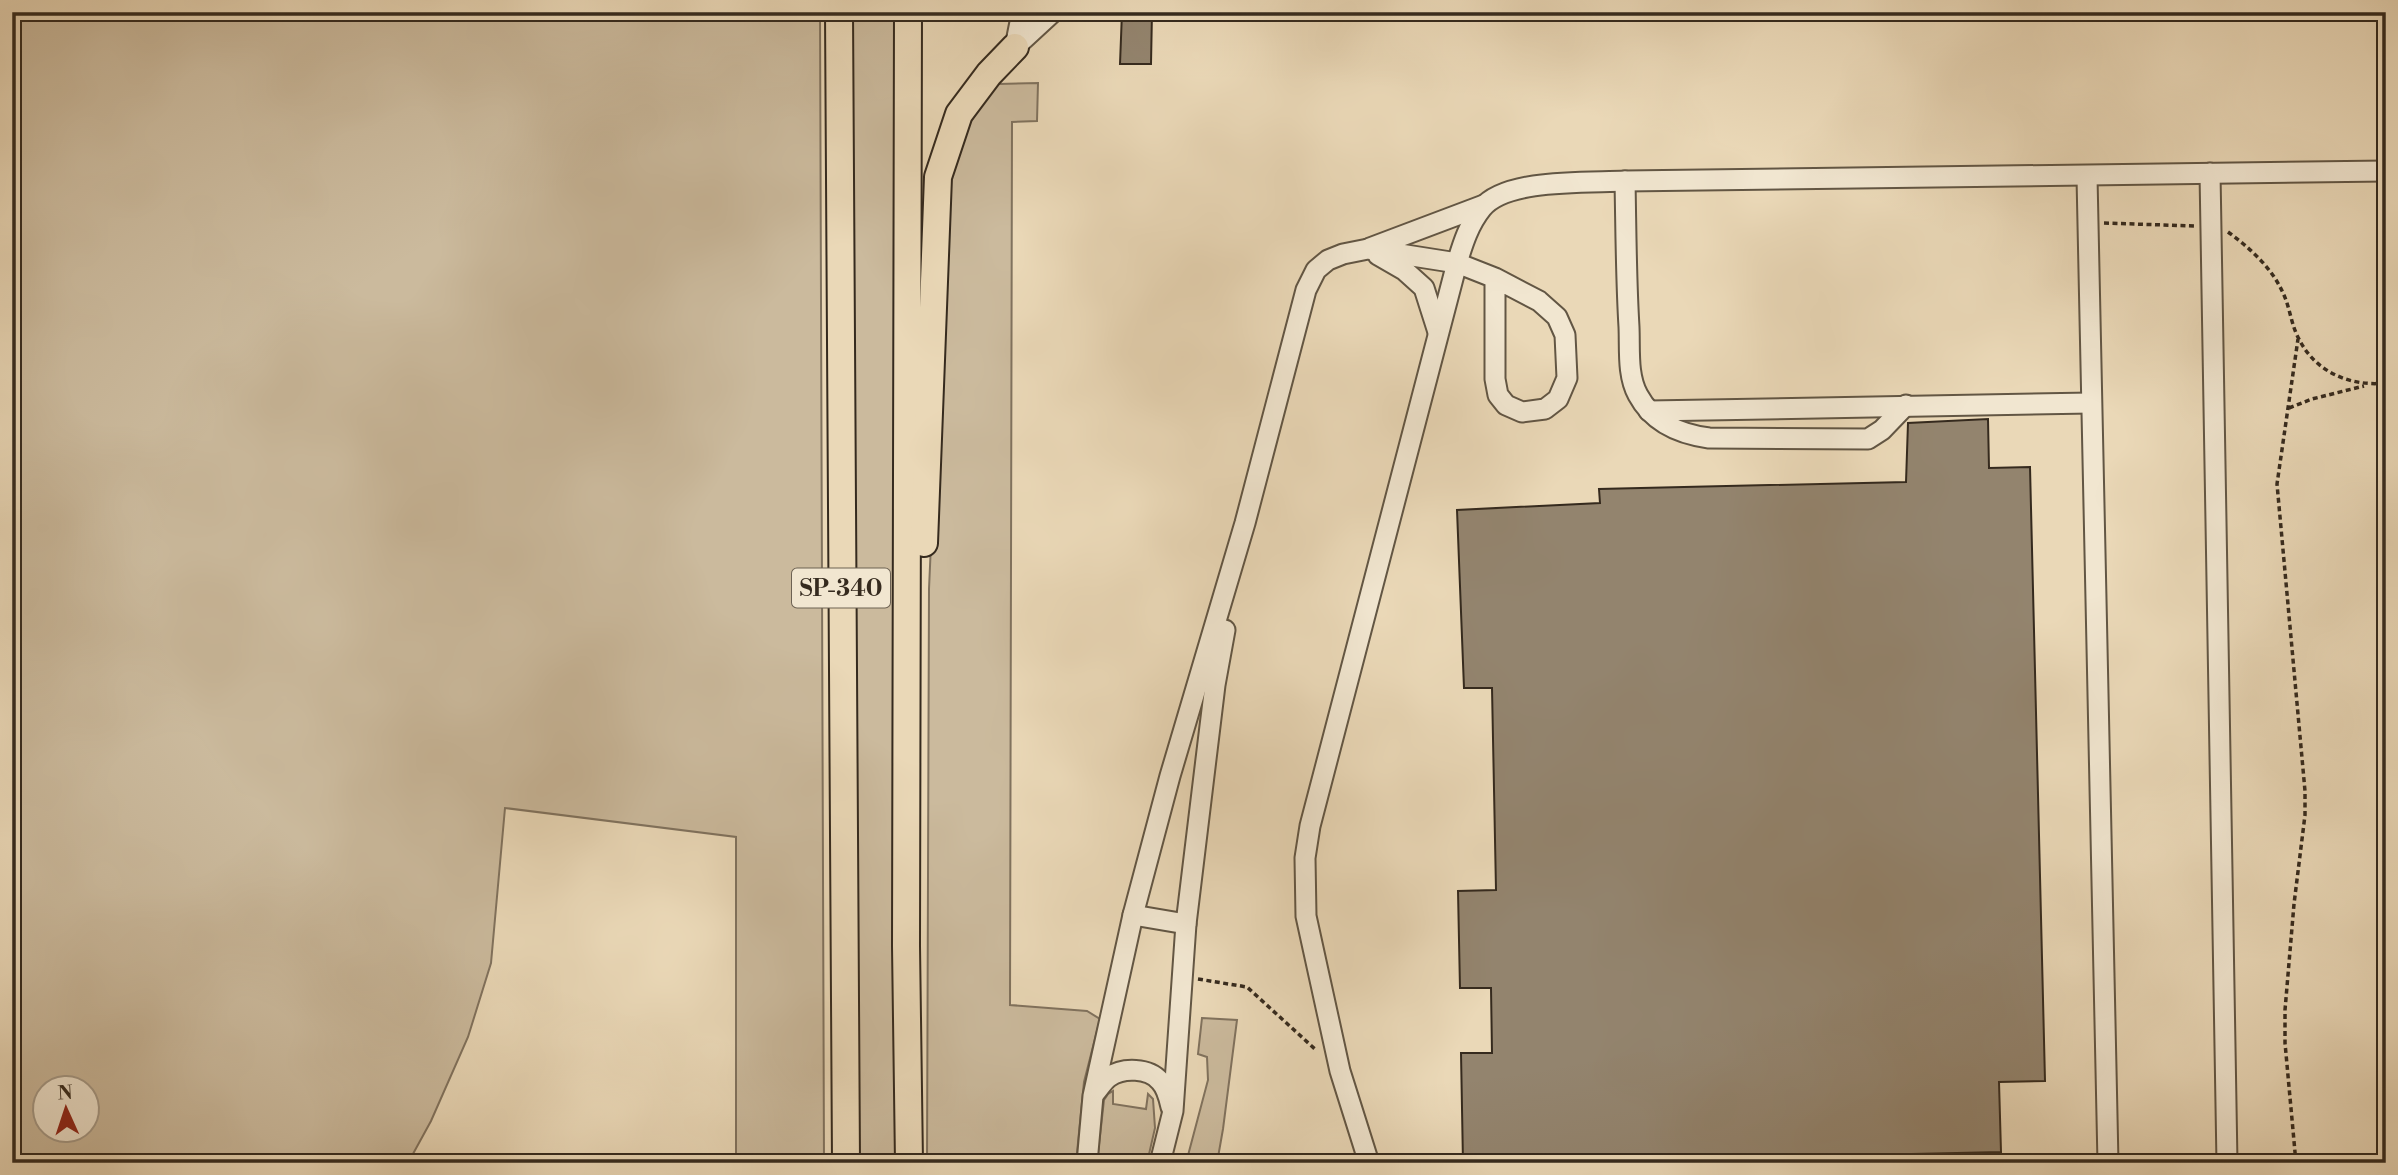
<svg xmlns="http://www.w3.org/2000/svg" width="2398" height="1175" font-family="'Libre Bodoni',serif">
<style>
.green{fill:#cbba9d;stroke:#80725e;stroke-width:2;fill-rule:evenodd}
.building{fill:#93846e;stroke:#352a1e;stroke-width:2}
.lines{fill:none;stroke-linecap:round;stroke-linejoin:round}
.minor-casing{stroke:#625644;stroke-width:23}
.highway-casing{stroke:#352a1e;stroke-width:30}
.path{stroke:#352a1e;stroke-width:3.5;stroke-dasharray:5 3.5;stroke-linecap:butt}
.minor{stroke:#f1e6d0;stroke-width:19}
.highway{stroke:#ead8b7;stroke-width:26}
.labels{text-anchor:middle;stroke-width:5;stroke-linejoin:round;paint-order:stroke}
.shield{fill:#f1e6d0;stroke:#6d6253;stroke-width:2}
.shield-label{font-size:23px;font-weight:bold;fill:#352a1e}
</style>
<rect width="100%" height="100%" fill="#ead8b7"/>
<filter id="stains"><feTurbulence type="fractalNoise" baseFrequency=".00286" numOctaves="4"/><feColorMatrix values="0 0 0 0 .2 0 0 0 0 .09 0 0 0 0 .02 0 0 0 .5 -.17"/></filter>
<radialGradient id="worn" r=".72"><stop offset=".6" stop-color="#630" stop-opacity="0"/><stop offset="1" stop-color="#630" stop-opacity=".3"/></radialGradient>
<!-- green -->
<g class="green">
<path d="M12,12h808l4,1151h-88v-326l-231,-29 -14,155 -23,74 -37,84 -23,42h-396zM46,1088h42v42h-42z"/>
<polygon points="851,12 895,12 898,1163 857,1163"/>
<path d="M1038,83l-1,38 -25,1 -2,883 77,6 13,8 -16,63 -8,81h-149l2,-574 17,-384c4,-22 7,-45 15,-65 9,-21 24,-38 37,-56z"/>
<polygon points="1202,1018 1237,1020 1223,1129 1217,1163 1186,1163 1208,1080 1207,1057 1198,1054"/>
<polygon points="1113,1091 1113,1104 1146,1109 1148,1094 1153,1099 1155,1128 1147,1163 1097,1163 1104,1100 1108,1094"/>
</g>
<!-- building -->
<g class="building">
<polygon points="1122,12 1152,12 1151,64 1120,64"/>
<polygon points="1988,419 1989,468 2030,467 2045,1081 1999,1082 2001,1152 1684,1159 1684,1163 1463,1163 1461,1053 1492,1053 1491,988 1460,988 1458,891 1496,890 1492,688 1464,688 1457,510 1600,503 1599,489 1906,482 1908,423"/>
</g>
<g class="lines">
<!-- minor casing -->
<g class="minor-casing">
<g id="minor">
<polyline points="1015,47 1053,12"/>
<polyline points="1015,47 1022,12"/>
<polyline points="2210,173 2227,1163"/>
<polyline points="2087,177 2108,1163"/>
<path d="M1625,181c1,49 1,97 4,146 1,22 -2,48 9,68 15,28 41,39 71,43l159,1 14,-9 24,-25"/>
<polyline points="1370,248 1484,205"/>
<polyline points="1378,255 1404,270 1424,288 1438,332"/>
<polyline points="1649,411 2091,403"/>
<polyline points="1133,915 1186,924"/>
<path d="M1094,1094c5,-5 9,-13 15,-17 14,-10 40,-9 51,4 7,7 9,17 11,26"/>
<polyline points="1087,1163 1093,1096 1133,915 1170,776 1245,523 1306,290 1316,270 1328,260 1343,254 1368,249 1457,263 1495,278 1539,301 1557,317 1565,335 1567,378 1558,399 1545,409 1522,412 1506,405 1498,395 1495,379 1495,278"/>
<polyline points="1160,1163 1173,1111 1186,924 1215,685 1225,630"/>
<path d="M1369,1163l-29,-92 -34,-155 -1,-58 5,-32 147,-563c6,-20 12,-39 25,-55 24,-30 107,-25 143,-27l761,-10"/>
</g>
</g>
<!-- highway casing -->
<g class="highway-casing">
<g id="highway">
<polyline points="839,12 846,1163"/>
<polyline points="908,12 906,946 909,1163"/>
<polyline points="924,543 938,177 959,114 989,74 1015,47"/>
</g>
</g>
<!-- path -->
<g class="path">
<polyline points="2104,223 2194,226"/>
<path d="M2228,232c22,16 44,36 55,61 7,14 8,32 16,46 16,33 52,48 87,44"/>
<polyline points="2289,408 2312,399 2364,386"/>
<polyline points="1198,979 1247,987 1316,1050"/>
<polyline points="2296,1163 2285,1043 2285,1010 2294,904 2305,815 2305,791 2277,484 2298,339"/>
</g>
<!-- minor -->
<use href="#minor" class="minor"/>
<!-- highway -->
<use href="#highway" class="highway"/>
</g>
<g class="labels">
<!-- shield labels -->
<rect class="shield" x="792" y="568.5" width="98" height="39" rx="5"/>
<g class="shield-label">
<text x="841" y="596">SP-340</text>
</g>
</g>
<!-- margin -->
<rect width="2398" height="1175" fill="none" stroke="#ead8b7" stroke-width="42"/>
<rect x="14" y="14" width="2370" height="1147" fill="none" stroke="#352a1e" stroke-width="3.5"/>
<rect x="21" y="21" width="2356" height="1133" fill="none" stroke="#352a1e" stroke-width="2"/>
<!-- north arrow -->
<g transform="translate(66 1109) rotate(357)"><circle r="33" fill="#f1e6d0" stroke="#a69b89" stroke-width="2"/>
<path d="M0-5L12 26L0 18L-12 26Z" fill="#8f2418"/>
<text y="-10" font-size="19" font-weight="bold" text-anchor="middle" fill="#352a1e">N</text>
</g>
<rect width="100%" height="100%" filter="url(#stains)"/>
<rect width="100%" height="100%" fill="url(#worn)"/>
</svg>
